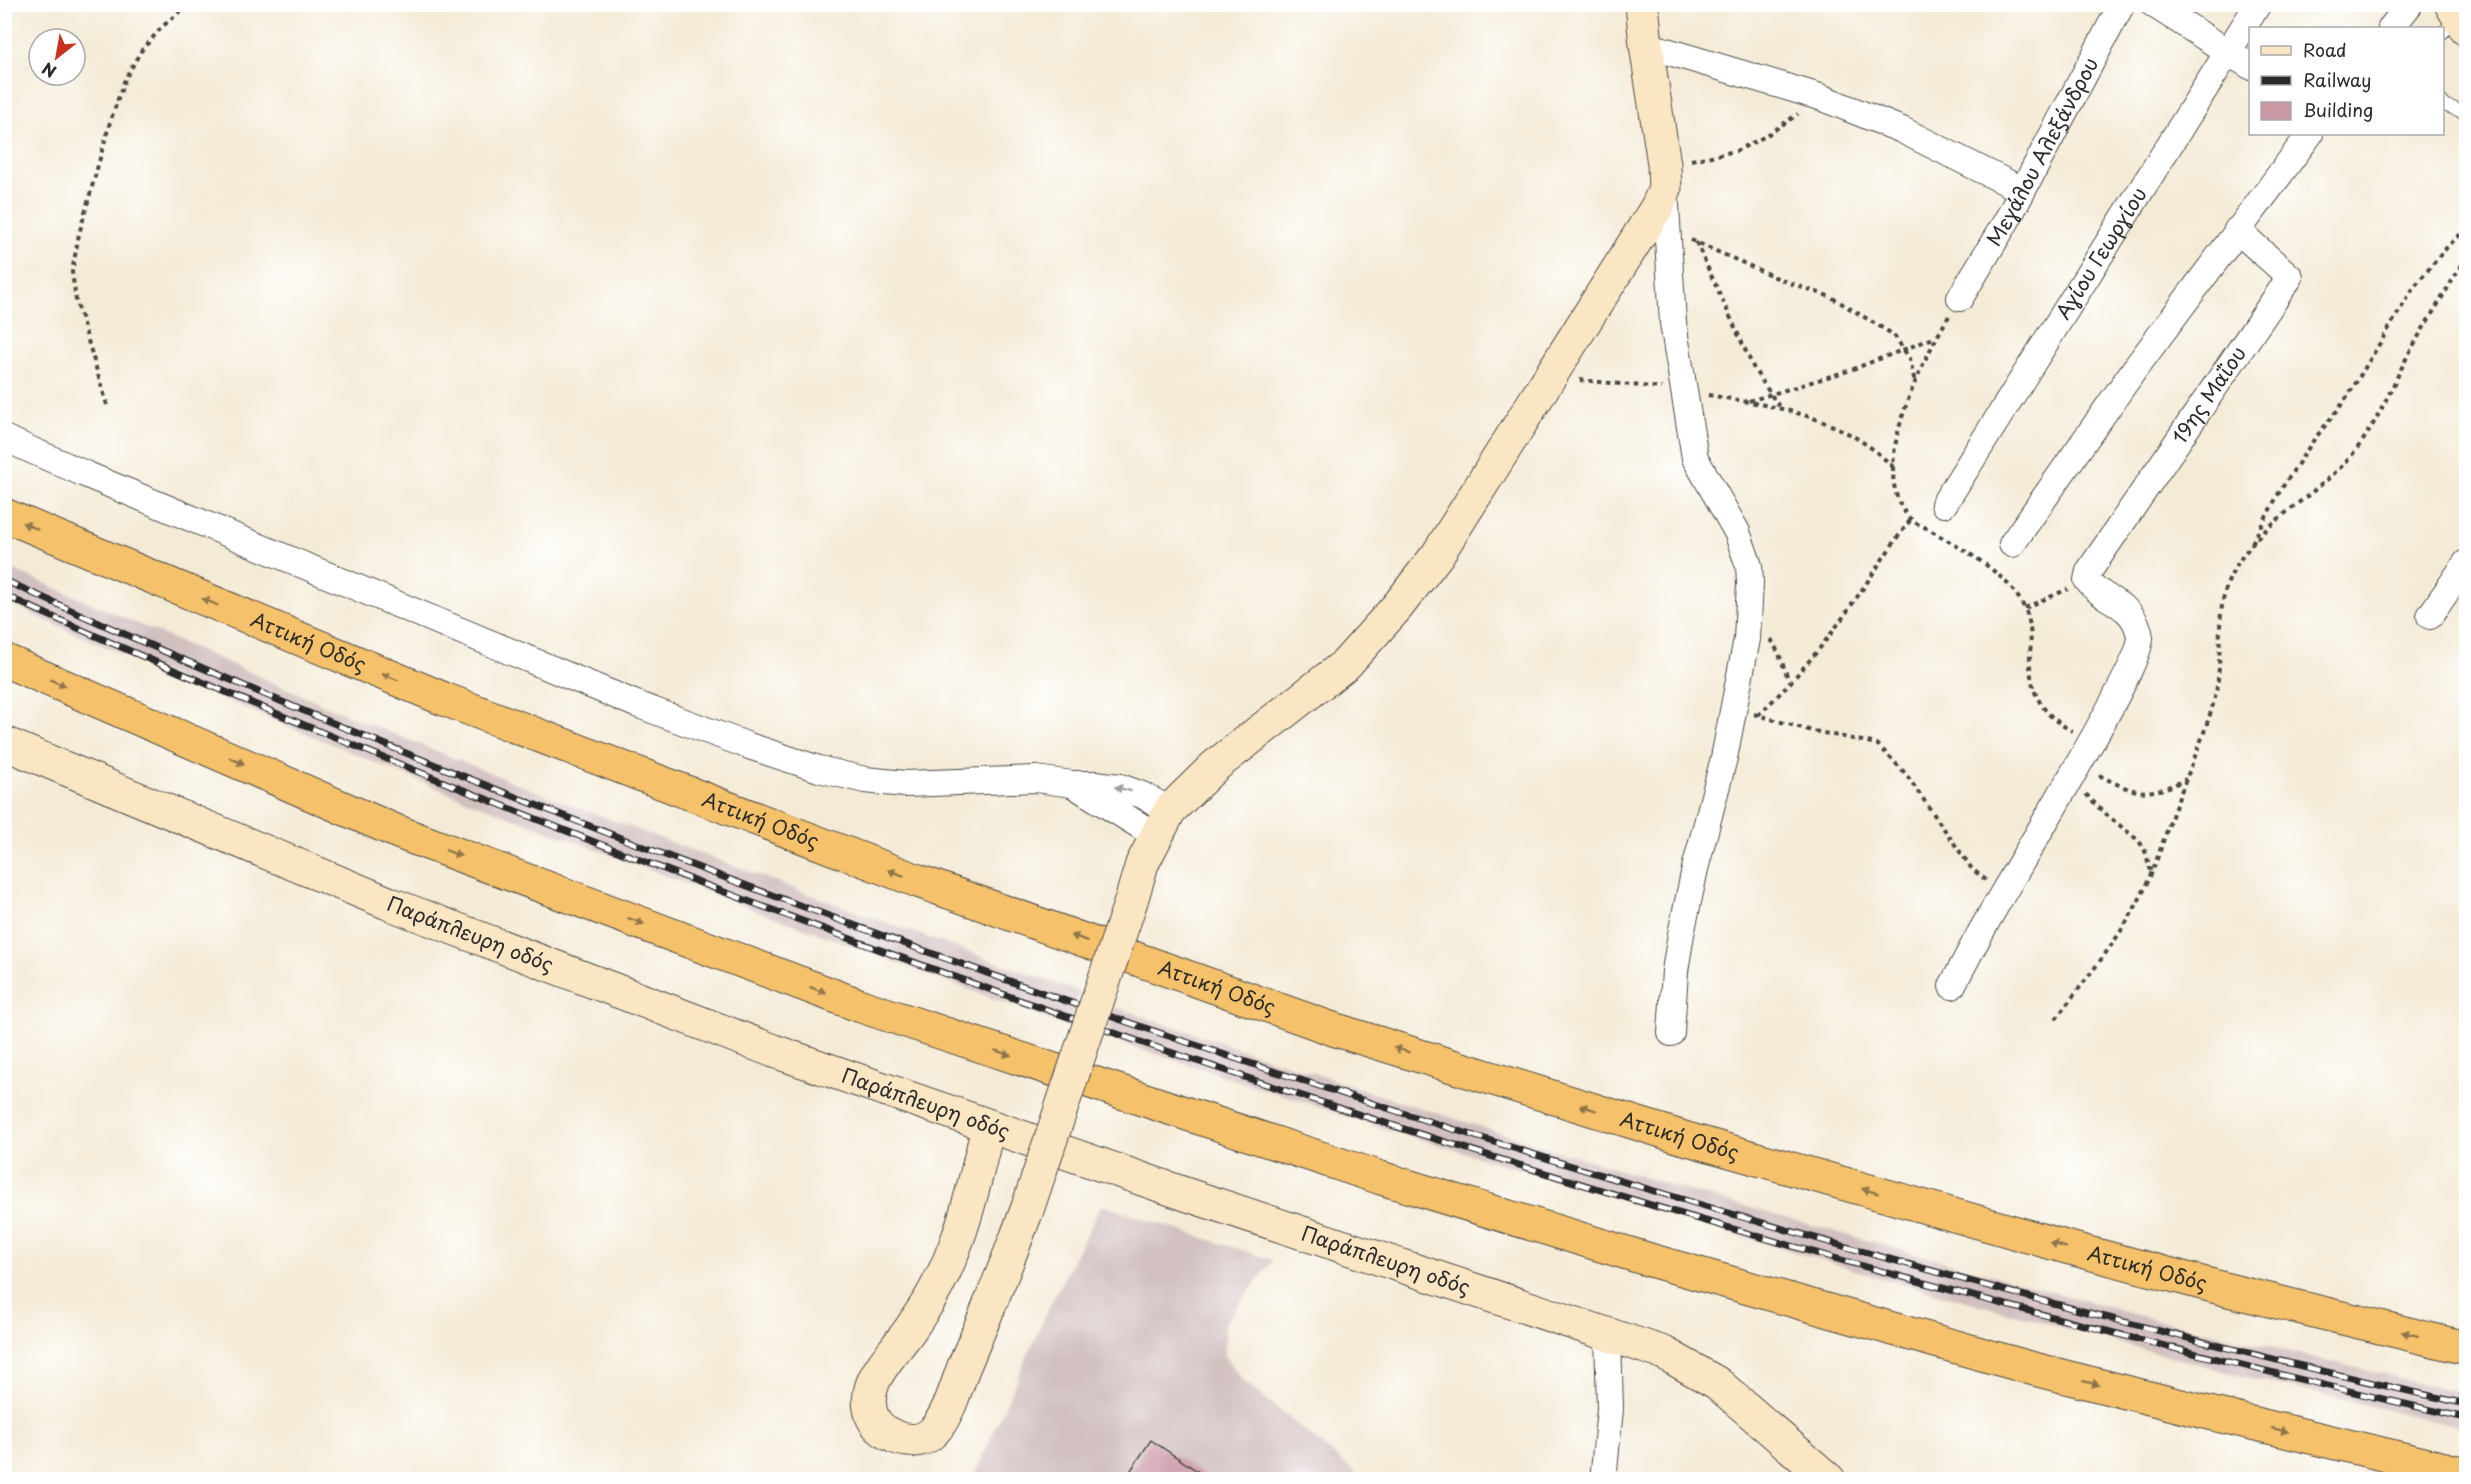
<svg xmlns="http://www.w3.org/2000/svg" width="2471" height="1484" font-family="'Playpen Sans',sans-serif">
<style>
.industrial{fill:#d2bfc0}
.building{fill:#ca97a5}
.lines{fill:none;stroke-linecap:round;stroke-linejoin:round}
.lane-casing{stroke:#494845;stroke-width:14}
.street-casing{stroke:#494845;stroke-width:28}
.secondary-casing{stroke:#494845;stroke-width:35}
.highway-casing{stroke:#494845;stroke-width:35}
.path{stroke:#494845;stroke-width:4;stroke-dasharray:4.5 4.5;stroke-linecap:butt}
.lane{stroke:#fff;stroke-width:12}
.street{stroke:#fff;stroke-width:26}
.secondary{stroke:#fbe6c4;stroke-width:33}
.highway{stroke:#f5c16b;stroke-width:33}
.rail-casing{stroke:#2b2b2b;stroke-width:7}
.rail{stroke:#fff;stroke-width:4.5;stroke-dasharray:14;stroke-linecap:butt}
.secondary-bridge-casing{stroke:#494845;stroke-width:35;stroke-linecap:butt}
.secondary-bridge{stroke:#fbe6c4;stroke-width:33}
.oneway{fill:#90764b}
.oneway2{fill:#a0a0a0}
.labels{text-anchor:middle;stroke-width:6;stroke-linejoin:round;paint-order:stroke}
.street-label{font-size:20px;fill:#2b2b2b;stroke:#fff}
</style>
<rect width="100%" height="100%" fill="#fff"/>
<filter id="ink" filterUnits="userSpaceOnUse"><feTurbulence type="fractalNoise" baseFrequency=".0167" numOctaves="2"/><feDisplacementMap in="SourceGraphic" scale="12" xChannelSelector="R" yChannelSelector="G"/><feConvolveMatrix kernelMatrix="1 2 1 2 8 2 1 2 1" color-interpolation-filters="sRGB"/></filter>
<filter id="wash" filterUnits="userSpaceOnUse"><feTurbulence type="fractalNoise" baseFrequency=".008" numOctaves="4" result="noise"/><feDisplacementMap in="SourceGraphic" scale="24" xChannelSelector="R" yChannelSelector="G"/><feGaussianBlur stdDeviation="1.35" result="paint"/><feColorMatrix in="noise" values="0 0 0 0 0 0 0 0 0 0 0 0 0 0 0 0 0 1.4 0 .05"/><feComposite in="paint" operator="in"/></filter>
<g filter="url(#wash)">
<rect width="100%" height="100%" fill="#f4ebd6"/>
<!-- industrial -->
<g class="industrial">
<polygon points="5,566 359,720 553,798 857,912 1080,992 1069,1027 758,911 446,792 205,691 5,602"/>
<polygon points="1115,1007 1376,1094 1685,1190 2133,1314 2466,1394 2466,1428 2245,1377 1874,1276 1390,1130 1106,1038"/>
<polygon points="1101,1205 1273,1260 1225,1323 1225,1357 1244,1381 1363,1479 972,1480 1050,1305"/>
</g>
<g id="blocks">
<!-- building -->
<polygon class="building" points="1151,1440 1209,1479 1125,1479"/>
</g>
</g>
<g filter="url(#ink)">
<use href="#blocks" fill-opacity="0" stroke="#494845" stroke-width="1.5"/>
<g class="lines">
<!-- lane casing -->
<g class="lane-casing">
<g id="lane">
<polyline points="2442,33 2458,19"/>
<polyline points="2442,102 2447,106 2466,113"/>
</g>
</g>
<!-- street casing -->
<g class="street-casing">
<g id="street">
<polyline points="2153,4 2250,66"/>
<polyline points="2391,28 2410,4"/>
<polyline points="1646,45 1820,97 1902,130 2022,190"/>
<polyline points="1665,189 1673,323 1695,458 1737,532 1749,566 1750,583 1747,639 1724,758 1695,869 1681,934 1675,971 1671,1033"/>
<path id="s1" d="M1960,298l47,-78 115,-216"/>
<polyline points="4,438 85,474 636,704 749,746 819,769 865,780 905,784 1036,779 1072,784 1095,784 1120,787 1142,795 1170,810"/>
<path id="s2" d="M1944,504l314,-500"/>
<polyline points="2012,544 2134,370 2310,134"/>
<polyline points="2430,616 2466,563"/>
<polyline points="1074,785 1155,835"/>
<path id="s3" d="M1952,986c13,-24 25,-48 39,-72 21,-39 153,-251 149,-277 -5,-35 -36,-34 -53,-57l2,-9 201,-294 -53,-47"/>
<polyline points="1603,1480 1610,1409 1608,1334"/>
</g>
</g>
<!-- secondary casing -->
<g class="secondary-casing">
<g id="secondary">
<polyline points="2451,4 2466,29"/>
<path id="s4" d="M4,743l384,160 386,148 414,144 476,158 53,30 112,97"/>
<polyline points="1131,901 1142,864 1170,810 1215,766 1346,664 1397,607 1438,554 1657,207 1665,189 1664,164 1646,45 1642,4"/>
<path d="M988,1127c-15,63 -29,129 -65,183 -7,10 -13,21 -21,30 -17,23 -41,46 -30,76 4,10 14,17 23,21 13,5 28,5 38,-5 16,-17 23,-45 31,-66 22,-51 43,-103 63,-156"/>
</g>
</g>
<!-- highway casing -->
<g class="highway-casing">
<g id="highway">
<path id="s5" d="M4,515l440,184 474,182 415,148 351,109 382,109 166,44 234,57"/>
<polyline points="4,660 398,832 861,1006 1381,1178 1650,1260 2034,1369 2205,1412 2466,1474"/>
</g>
</g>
<!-- path -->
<g class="path">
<polyline points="1691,160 1736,151 1764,137 1798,114"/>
<polyline points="1691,240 1784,281 1831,297 1894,335 1910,359 1915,383"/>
<polyline points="1696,242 1754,369 1780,408"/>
<path d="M1949,316c-27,45 -88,162 -35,206 5,3 11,5 16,8 34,21 75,40 94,77 8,15 7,34 6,49 -1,36 11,58 42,75"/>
<polyline points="1580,380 1662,388"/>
<path d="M1708,395c67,11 135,21 185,72"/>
<polyline points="1749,401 1851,370 1936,337"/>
<polyline points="107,405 76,300 72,272 79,234 110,122 125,79 141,51 163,26 189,4"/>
<polyline points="2252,543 2280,491 2313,441 2346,399 2414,287 2448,246 2466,229"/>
<polyline points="2025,608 2068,589"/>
<polyline points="1771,639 1779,654 1789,681"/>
<polyline points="1754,714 1809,730 1877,744 1905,773 1972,869 1986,880"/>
<path d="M1758,715c32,-30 63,-66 88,-102 22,-31 42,-64 66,-95"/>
<path d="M2099,775c37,20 50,23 87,4"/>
<polyline points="2086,794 2102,811 2139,841 2145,851 2151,872"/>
<path d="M2056,1019c30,-41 65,-81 87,-127 12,-24 20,-51 29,-76 14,-39 31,-76 42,-115 11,-40 -1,-82 15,-121 25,-57 85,-80 123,-125 23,-28 37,-62 53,-94 19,-37 43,-70 61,-106"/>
</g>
<!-- lane -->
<use href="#lane" class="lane"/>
<!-- street -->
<use href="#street" class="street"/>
<!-- secondary -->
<use href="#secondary" class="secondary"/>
<!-- highway -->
<use href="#highway" class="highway"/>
<!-- rail casing -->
<g class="rail-casing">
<g id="rail">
<path d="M4,580c357,163 724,304 1094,432 449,154 905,289 1368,392"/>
<path d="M4,595c203,92 409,176 616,257 600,233 1217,424 1846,566"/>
</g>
</g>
<!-- rail -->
<use href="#rail" class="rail"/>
<!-- secondary-bridge casing -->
<g class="secondary-bridge-casing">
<polyline id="secondary-bridge" points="1027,1210 1131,901"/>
</g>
<!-- secondary-bridge -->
<use href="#secondary-bridge" class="secondary-bridge"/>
</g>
<!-- one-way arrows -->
<defs><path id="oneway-solid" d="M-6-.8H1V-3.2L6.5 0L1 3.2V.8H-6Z" transform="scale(1.5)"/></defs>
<g class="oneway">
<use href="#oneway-solid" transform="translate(30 526) rotate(-157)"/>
<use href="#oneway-solid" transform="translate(210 602) rotate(-157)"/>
<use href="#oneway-solid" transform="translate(390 677) rotate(-157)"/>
<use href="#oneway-solid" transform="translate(58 683) rotate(24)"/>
<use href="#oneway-solid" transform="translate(237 761) rotate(24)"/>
<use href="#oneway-solid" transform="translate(453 853) rotate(21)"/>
<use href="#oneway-solid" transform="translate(896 873) rotate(-159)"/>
<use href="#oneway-solid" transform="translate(636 921) rotate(21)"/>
<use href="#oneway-solid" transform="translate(1079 938) rotate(-160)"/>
<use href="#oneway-solid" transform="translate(818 990) rotate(21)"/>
<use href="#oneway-solid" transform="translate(1402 1050) rotate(-163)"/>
<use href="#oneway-solid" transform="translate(1003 1053) rotate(18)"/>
<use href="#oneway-solid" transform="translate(1588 1108) rotate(-163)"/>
<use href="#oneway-solid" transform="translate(1870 1191) rotate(-164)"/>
<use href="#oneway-solid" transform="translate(2058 1245) rotate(-164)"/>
<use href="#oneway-solid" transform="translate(2410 1334) rotate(-166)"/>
<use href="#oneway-solid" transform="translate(2091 1383) rotate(14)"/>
<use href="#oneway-solid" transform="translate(2280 1430) rotate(13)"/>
</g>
<use class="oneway2" href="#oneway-solid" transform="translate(1123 789) rotate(-165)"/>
</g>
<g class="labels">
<!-- street labels -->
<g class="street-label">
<text dy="7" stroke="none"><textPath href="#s1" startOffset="168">Μεγάλου Αλεξάνδρου</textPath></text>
<text dy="7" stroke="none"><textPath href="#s2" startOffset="296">Αγίου Γεωργίου</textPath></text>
<text dy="7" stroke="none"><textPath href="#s3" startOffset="700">19ης Μαΐου</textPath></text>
<text dy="7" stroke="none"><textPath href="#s5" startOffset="330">Αττική Οδός</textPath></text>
<text dy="7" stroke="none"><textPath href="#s5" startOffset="816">Αττική Οδός</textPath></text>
<text dy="7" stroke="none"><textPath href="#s4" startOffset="504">Παράπλευρη οδός</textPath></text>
<text dy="7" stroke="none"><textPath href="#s5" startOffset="1302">Αττική Οδός</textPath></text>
<text dy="7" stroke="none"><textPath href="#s4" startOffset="990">Παράπλευρη οδός</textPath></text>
<text dy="7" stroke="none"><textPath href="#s5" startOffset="1788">Αττική Οδός</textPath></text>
<text dy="7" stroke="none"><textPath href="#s4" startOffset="1476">Παράπλευρη οδός</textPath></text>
<text dy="7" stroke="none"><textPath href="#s5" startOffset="2274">Αττική Οδός</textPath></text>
</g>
</g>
<!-- margin -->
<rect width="2471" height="1484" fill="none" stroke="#fff" stroke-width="24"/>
<!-- legend -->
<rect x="2249" y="27" width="195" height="108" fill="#ffffff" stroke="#aaaaaa" stroke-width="1.5"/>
<rect x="2261" y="46" width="30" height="9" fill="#fbe6c4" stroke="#aaaaaa" stroke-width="1.5"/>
<text x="2303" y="57" font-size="18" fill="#2b2b2b">Road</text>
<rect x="2261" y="76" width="30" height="9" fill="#2b2b2b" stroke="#aaaaaa" stroke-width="1.5"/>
<text x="2303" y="87" font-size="18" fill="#2b2b2b">Railway</text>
<rect x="2261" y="102" width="30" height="18" fill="#ca97a5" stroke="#aaaaaa" stroke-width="1.5"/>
<text x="2303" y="117" font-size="18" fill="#2b2b2b">Building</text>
<!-- north arrow -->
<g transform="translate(57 57) rotate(211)"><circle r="28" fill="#ffffff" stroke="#aaaaaa" stroke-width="1.5"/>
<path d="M0-4.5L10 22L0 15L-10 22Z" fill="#c8321e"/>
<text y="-9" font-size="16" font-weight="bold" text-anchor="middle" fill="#2b2b2b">N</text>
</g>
</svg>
